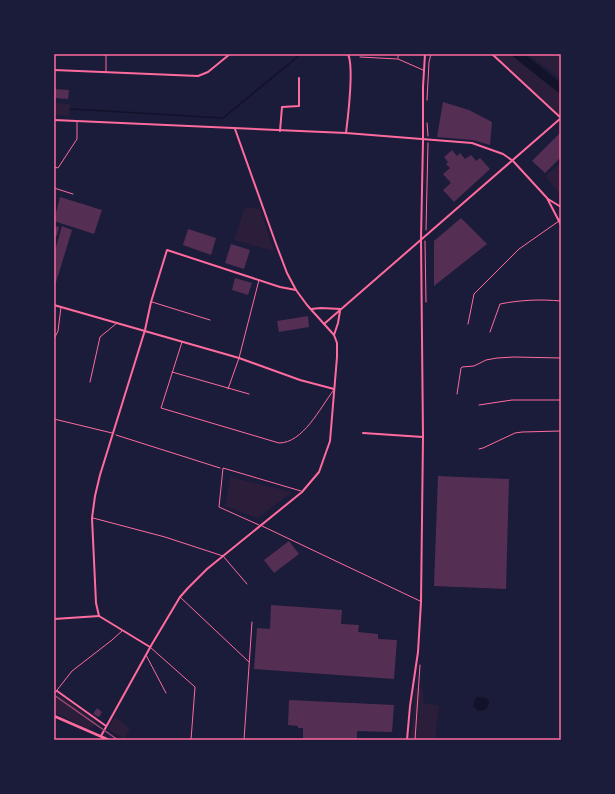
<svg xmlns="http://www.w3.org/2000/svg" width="615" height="794" font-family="'Open Sans',sans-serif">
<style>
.green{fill:#2a1e3b}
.water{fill:#12122b}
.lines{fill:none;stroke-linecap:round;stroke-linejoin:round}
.stream{stroke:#12122b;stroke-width:1.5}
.river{stroke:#12122b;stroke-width:9}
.building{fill:#542f53}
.path{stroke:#ff6b9d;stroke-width:1}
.service{stroke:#ff6b9d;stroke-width:1}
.minor{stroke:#ff6b9d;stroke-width:2}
.tertiary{stroke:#ff6b9d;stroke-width:2.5}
.rail{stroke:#a44b75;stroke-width:1.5}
.neatline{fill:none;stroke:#ff6b9d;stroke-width:1.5}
</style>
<rect width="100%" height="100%" fill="#1b1b3a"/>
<!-- green -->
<g class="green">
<polygon points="492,54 516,54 554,88 561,91 561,118"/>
<polygon points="527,54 561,54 561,79"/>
<polygon points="54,103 70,104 69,116 54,114"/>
<polygon points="561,163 561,195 545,176"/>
<polygon points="245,207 260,209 274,251 234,240"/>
<polygon points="230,477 292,492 258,518 225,506"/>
<polygon points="422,686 424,703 439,706 435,740 411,740 415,690"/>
<polygon points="59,695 97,722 89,730 54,712 54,700"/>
<polygon points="115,717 130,729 124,739 107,729"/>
</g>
<!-- water -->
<path class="water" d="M476,697l10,1 3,3c0,7 -4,10 -11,10l-5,-5z"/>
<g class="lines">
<!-- stream -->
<polyline class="stream" points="71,109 223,118 301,54"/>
<!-- river -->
<polyline class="river" points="517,54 561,89"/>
</g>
<!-- building -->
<g class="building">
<polygon points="54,89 69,90 68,99 54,98"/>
<polygon points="443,102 469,110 492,122 490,145 473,140 437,137"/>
<polygon points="561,132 561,157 545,173 532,161"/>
<polygon points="452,150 457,156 460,153 465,159 471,155 476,161 480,158 490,169 454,202 443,190 451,183 443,174 450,168 446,164 448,162 444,157"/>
<polygon points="60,197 102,210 94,234 54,221"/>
<polygon points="461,218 487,244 434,286 434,241"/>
<polygon points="54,226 59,227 57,236 54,235"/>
<polygon points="62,226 72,230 54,289 54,254"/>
<polygon points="188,229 216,238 211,255 183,245"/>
<polygon points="231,244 250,250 244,269 225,263"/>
<polygon points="235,278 252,283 248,295 232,290"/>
<polygon points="308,316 309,327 279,332 277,321"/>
<polygon points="438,476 509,479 506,589 434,586"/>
<polygon points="289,541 299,554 274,573 264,560"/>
<polygon points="271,605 342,610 341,624 359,625 358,632 378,634 378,639 397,640 394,679 254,669 257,628 270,629"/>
<polygon points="289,700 394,705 392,732 357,731 357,740 303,740 303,728 298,728 298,726 288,725"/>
<polygon points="97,708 102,712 99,717 93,714"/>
</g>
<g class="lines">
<!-- path -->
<g class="path">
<polyline points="427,100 429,62 431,54"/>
<polyline points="427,123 428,136"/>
<polyline points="426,230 428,143"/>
<polyline points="425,241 426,302"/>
<polyline points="116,435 220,468"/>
<polyline points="415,740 420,665"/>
</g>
<!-- service -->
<g class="service">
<polyline points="106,54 106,72"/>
<polyline points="360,57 398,59 423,70"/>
<polyline points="398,58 398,54"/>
<polyline points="54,167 58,168 77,139 77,122"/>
<polyline points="54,188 73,194"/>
<polyline points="152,302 210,320"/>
<polyline points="468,324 474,294 519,249 559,221 561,217"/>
<path d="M490,332l10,-28c20,-4 40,-5 61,-3"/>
<polyline points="54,339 58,331 61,307"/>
<path d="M182,342l-21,66 118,35c24,0 41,-35 54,-52"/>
<polyline points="172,372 249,394"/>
<polyline points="90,382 100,337 117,323"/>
<polyline points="228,389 239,358 259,280"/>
<polyline points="457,394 461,368 462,367 474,366 486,360 497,358 514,357 561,358"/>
<polyline points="479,405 512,400 561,400"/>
<polyline points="54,419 112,433"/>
<polyline points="479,449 483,448 515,433 522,432 561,431"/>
<polyline points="93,518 165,537 223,556 247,584"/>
<polyline points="259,525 219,507 223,468 301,491"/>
<polyline points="262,526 420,601"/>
<polyline points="180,597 249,662"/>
<polyline points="150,647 195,687 191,740"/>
<polyline points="146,655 166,693"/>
<polyline points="54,694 72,671 112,640 122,631"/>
<polyline points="244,740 252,622"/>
</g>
<!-- minor -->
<g class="minor">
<polyline points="492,54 561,118"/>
<polyline points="54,70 198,76 208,72 230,54"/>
<polyline points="54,120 346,133 472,143 503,154 513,161 547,198 561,225"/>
<polyline points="280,131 282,107 299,106 299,78"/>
<path d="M346,133c2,-16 8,-66 2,-79"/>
<polyline points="548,199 561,207"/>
<polyline points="54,305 239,358 300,380 334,389"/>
<polyline points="311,309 321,308 341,309"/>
<polyline points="324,324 561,118"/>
<polyline points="334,335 338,323 340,311"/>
<polyline points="363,433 423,437"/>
<polyline points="54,619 99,616"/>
<polyline points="150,647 99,616 96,603 92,518 95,496 100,475 145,330 151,302 167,250 280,287 296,290"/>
<polyline points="57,691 106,726"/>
<polyline points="101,736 152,644 180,597 188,588 207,569 302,492 319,472 330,441 337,357 337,343 334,335 307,305 296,290 287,273 276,244 235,129"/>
<polyline points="407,740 410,706 418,652 421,602 423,437 421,239 423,140 423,87 425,54"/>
</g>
<!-- tertiary -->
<polyline class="tertiary" points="54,716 109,740"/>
<!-- rail -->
<polyline class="rail" points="54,695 118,740"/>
</g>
<!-- border -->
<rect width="615" height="794" fill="none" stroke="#1b1b3a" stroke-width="110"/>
<rect x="55" y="55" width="505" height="684" class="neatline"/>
</svg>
